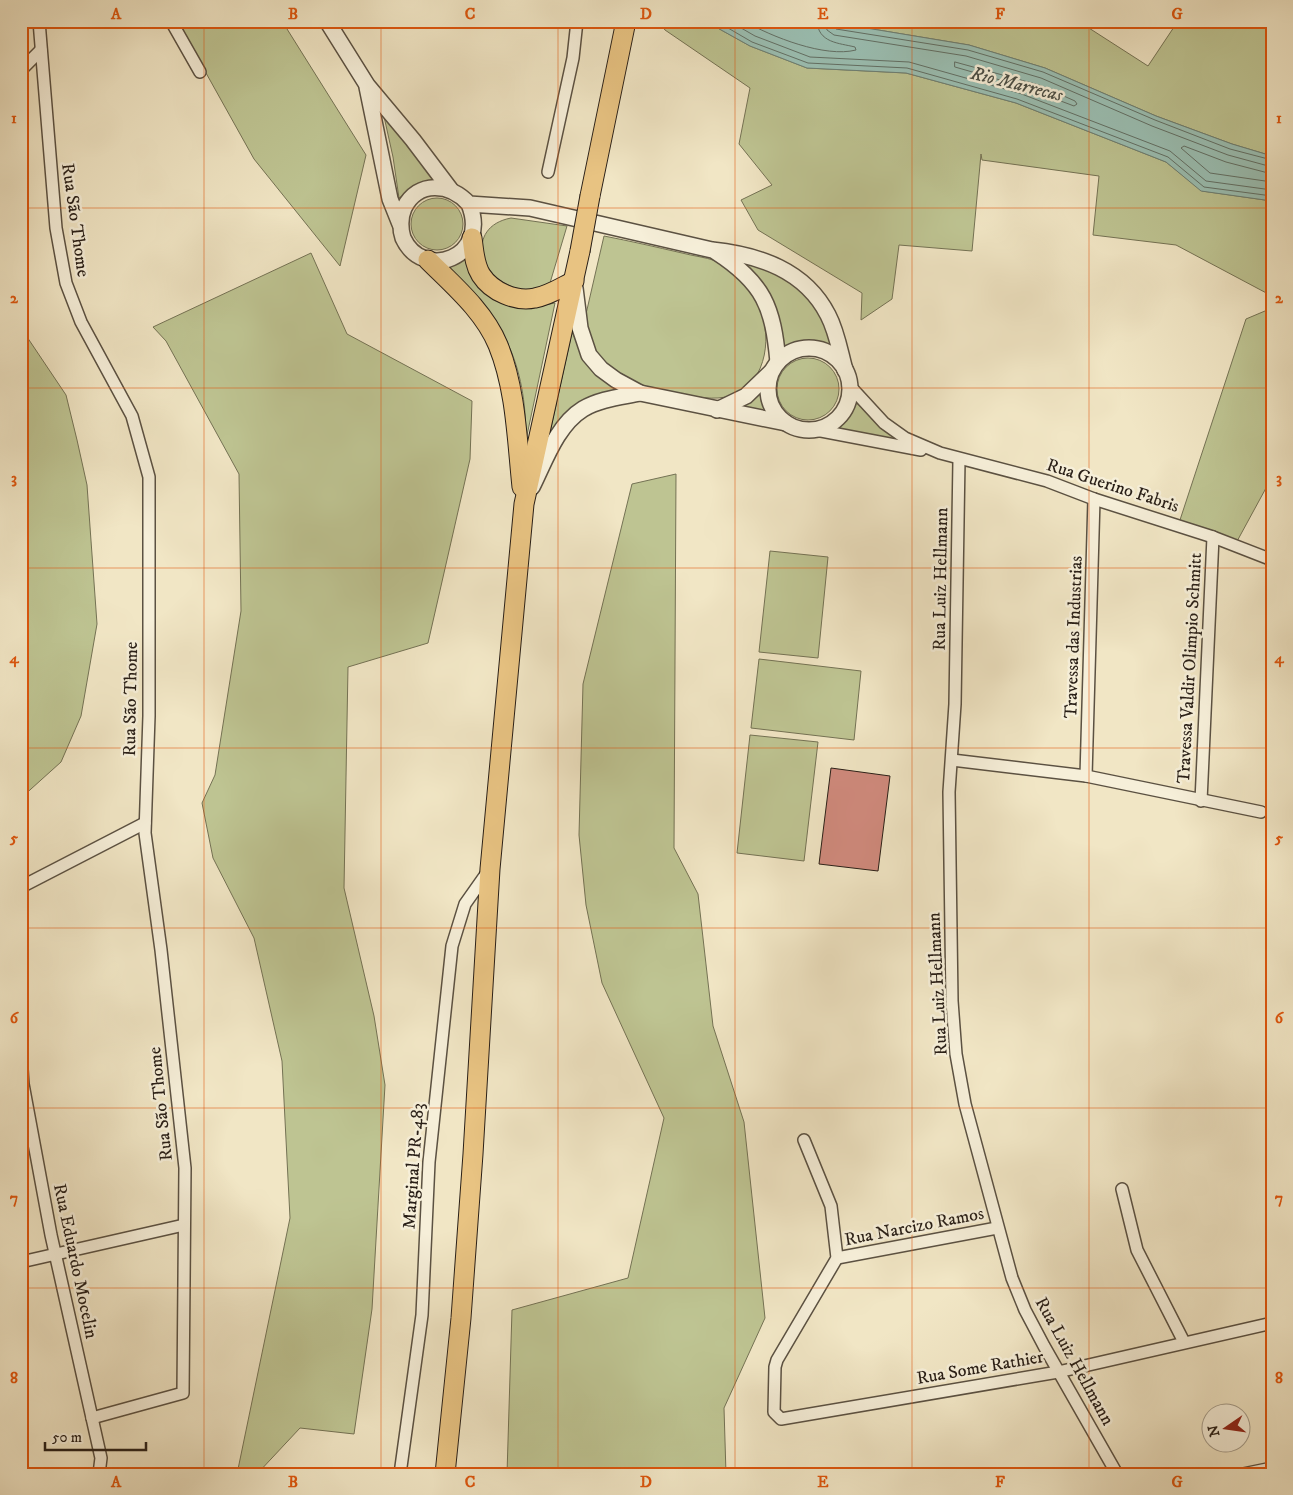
<svg xmlns="http://www.w3.org/2000/svg" width="1293" height="1495" font-family="'IM FELL DW Pica',serif">
<style>
.green{fill:#bec492;stroke:#747254}
.water{fill:#9bc0b4;stroke:#6d8075}
.lines{fill:none;stroke-linecap:round;stroke-linejoin:round}
.shore{stroke:#627066;stroke-width:1}
.building{fill:#d08a7d;stroke:#291f17}
.minor-casing{stroke:#5b5142;stroke-width:14}
.tertiary-casing{stroke:#5b5142;stroke-width:18}
.trunk-casing{stroke:#291f17;stroke-width:21}
.minor{stroke:#f6efd9;stroke-width:11}
.tertiary{stroke:#f6efd9;stroke-width:15}
.trunk{stroke:#e8c382;stroke-width:19}
.trunk-bridge-casing{stroke:#291f17;stroke-width:21;stroke-linecap:butt}
.trunk-bridge{stroke:#e8c382;stroke-width:19}
.grid{fill:none;stroke:#de560d;stroke-width:1;stroke-opacity:0.55}
.labels{text-anchor:middle;stroke-width:5;stroke-linejoin:round;paint-order:stroke}
.street-label{font-size:18px;fill:#291f17;stroke:#f6efd9}
.water-label{font-size:19px;font-style:italic;fill:#4b4f46;stroke:#f6efd9}
.neatline{fill:none;stroke:#de560d;stroke-width:2}
.grid-label{font-size:16px;text-anchor:middle;font-weight:bold;fill:#de560d}
</style>
<rect width="100%" height="100%" fill="#f1e6c5"/>
<filter id="stains"><feTurbulence type="fractalNoise" baseFrequency=".004" numOctaves="4"/><feColorMatrix values="0 0 0 0 .2 0 0 0 0 .09 0 0 0 0 .02 0 0 0 .5 -.17"/></filter>
<radialGradient id="worn" r=".72"><stop offset=".6" stop-color="#630" stop-opacity="0"/><stop offset="1" stop-color="#630" stop-opacity=".3"/></radialGradient>
<!-- green -->
<g class="green">
<polygon points="177,21 282,21 366,155 340,266 254,159"/>
<polygon points="658,21 705,21 750,46 807,68 906,73 1016,103 1166,162 1202,191 1272,201 1272,296 1176,245 1093,235 1099,176 982,160 981,154 972,251 899,245 892,299 861,320 862,293 758,230 741,200 772,185 739,144 750,88 665,30"/>
<polygon points="824,21 1078,21 1148,66 1178,21 1190,21 1198,27 1201,21 1272,21 1272,156 1232,144 1156,116 1045,68 969,45"/>
<polygon points="383,112 437,181 411,189 399,198 393,157"/>
<circle cx="437" cy="224" r="26"/>
<path d="M511,218l56,8 -17,57c-5,3 -9,6 -14,8 -4,1 -10,-1 -15,-2 -42,-7 -57,-62 -10,-71z"/>
<path d="M604,236c26,5 52,11 78,17 11,3 23,4 34,8 21,7 39,32 46,53 11,34 -1,82 -44,84 -18,1 -36,-4 -53,-7 -19,-4 -41,-9 -56,-23 -14,-13 -22,-35 -23,-54z"/>
<polygon points="311,253 347,334 472,401 470,459 428,643 348,667 344,888 374,1016 385,1085 372,1309 354,1434 300,1428 257,1474 237,1474 290,1218 282,1061 254,938 213,858 202,803 215,775 241,611 239,474 166,341 153,327"/>
<path d="M730,254l64,27 25,29 17,44c-17,-15 -38,-15 -55,-1v-14z"/>
<path d="M465,259l4,8 60,41 26,-5 -29,137c0,-77 -22,-124 -82,-173z"/>
<polygon points="1272,308 1272,477 1235,545 1179,523 1246,319"/>
<polygon points="21,328 66,395 77,440 87,485 97,624 81,716 61,762 21,798"/>
<polygon points="572,332 584,359 629,392 601,397 549,437"/>
<circle cx="808" cy="389" r="31"/>
<polygon points="763,386 765,403 771,416 729,410"/>
<polygon points="853,400 900,441 834,428 847,416"/>
<polygon points="676,474 674,848 698,894 713,1026 744,1122 765,1318 724,1408 726,1474 507,1474 512,1310 628,1278 664,1118 602,983 586,905 579,835 583,684 632,484"/>
<polygon points="770,551 828,557 818,658 759,652"/>
<polygon points="759,659 861,671 854,740 751,728"/>
<polygon points="750,735 818,742 804,861 737,853"/>
</g>
<!-- water -->
<polygon class="water" points="705,21 824,21 969,45 1045,68 1156,116 1232,144 1272,156 1272,201 1201,191 1166,162 1016,103 906,73 807,68 750,46"/>
<g class="lines">
<!-- shore -->
<g class="shore">
<polyline points="716,21 752,42 808,63 907,68 1017,99 1168,157 1204,187 1272,196"/>
<polyline points="729,21 755,36 810,57 909,62 1019,93 1170,151 1206,181 1272,190"/>
<path d="M744,21c28,16 81,37 112,29l-1,-3c-16,-4 -37,-4 -38,-26"/>
<polyline points="825,21 827,30 834,35 966,56 1041,78 1152,126 1228,155 1272,167"/>
<polyline points="831,21 836,29 968,50 1043,72 1155,120 1230,149 1272,160"/>
<polygon points="955,62 1039,85 1075,101 1077,104 1074,106 1021,86 955,67"/>
<polyline points="1272,174 1226,162 1184,146 1181,148 1210,173 1272,182"/>
</g>
</g>
<!-- building -->
<polygon class="building" points="831,768 890,776 878,871 819,864"/>
<g class="lines">
<!-- minor casing -->
<g class="minor-casing">
<g id="minor">
<polyline points="39,21 56,228 66,283 81,322 132,416 149,477 149,716 145,833 161,950 185,1168 183,1393 92,1418"/>
<polyline points="171,21 200,72"/>
<polyline points="21,70 41,50"/>
<polyline points="548,172 573,58 577,21"/>
<polyline points="849,385 884,423 905,438 940,453 1047,481 1094,499 1213,537 1272,560"/>
<polyline points="816,430 921,450"/>
<polyline points="959,460 955,704 949,792 952,1001 956,1054 965,1104 1012,1278 1025,1310 1044,1346 1117,1474"/>
<polyline points="952,760 1086,776 1261,812"/>
<polyline points="1086,776 1094,499"/>
<polyline points="1201,801 1213,537"/>
<polyline points="21,887 145,823"/>
<polyline points="21,1055 23,1084 51,1235 101,1458 99,1474"/>
<polyline points="804,1140 831,1206 837,1258 777,1360 775,1367 774,1412 781,1419 1058,1372 1272,1323"/>
<polyline points="1122,1189 1137,1250 1184,1342"/>
<polyline points="837,1258 997,1228"/>
<polyline points="21,1262 184,1225"/>
<polyline points="400,1474 422,1315 429,1162 452,946 465,904 489,870"/>
<polyline points="1243,1474 1272,1468"/>
</g>
</g>
<!-- tertiary casing -->
<g class="tertiary-casing">
<g id="tertiary">
<polyline points="327,21 367,85 413,140 450,189"/>
<polyline points="367,87 390,199 400,224"/>
<path d="M469,204c22,54 -46,78 -66,34 -3,-9 -3,-21 1,-30 14,-28 46,-25 65,-4l61,4 182,42c47,5 93,20 116,65 9,17 12,37 17,55"/>
<path d="M716,252c48,31 57,55 62,110"/>
<polyline points="575,288 580,328 589,355 601,369 616,380 640,393 786,423"/>
<circle cx="809" cy="389" r="41"/>
<polyline points="717,410 746,396 771,372"/>
<path d="M532,487c13,-26 25,-62 51,-78 17,-10 38,-12 57,-16"/>
</g>
</g>
<!-- trunk casing -->
<g class="trunk-casing">
<g id="trunk">
<polyline points="590,196 626,21"/>
<path d="M472,238c2,13 2,26 9,37 11,17 35,27 54,23 13,-2 27,-11 39,-17"/>
<path d="M428,260c25,25 56,51 70,85 18,44 19,95 24,142"/>
<polyline points="445,1474 461,1318 473,1154 490,869 524,504 580,251"/>
</g>
</g>
<!-- minor -->
<use href="#minor" class="minor"/>
<!-- tertiary -->
<use href="#tertiary" class="tertiary"/>
<!-- trunk -->
<use href="#trunk" class="trunk"/>
<!-- trunk-bridge casing -->
<g class="trunk-bridge-casing">
<polyline id="trunk-bridge" points="580,251 590,196"/>
</g>
<!-- trunk-bridge -->
<use href="#trunk-bridge" class="trunk-bridge"/>
</g>
<!-- grid -->
<path class="grid" d="M204,21v1453M381,21v1453M558,21v1453M735,21v1453M912,21v1453M1089,21v1453M21,208h1251M21,388h1251M21,568h1251M21,748h1251M21,928h1251M21,1108h1251M21,1288h1251"/>
<g class="labels">
<!-- street labels -->
<g class="street-label">
<text transform="translate(76 220) rotate(82)" y="6">Rua São Thome</text>
<text transform="translate(1113 485) rotate(18)" y="6">Rua Guerino Fabris</text>
<text transform="translate(940 579) rotate(-89)" y="6">Rua Luiz Hellmann</text>
<text transform="translate(1073 637) rotate(-88)" y="6">Travessa das Industrias</text>
<text transform="translate(1189 668) rotate(-87)" y="6">Travessa Valdir Olimpio Schmitt</text>
<text transform="translate(130 699) rotate(-89)" y="6">Rua São Thome</text>
<text transform="translate(937 984) rotate(-93)" y="6">Rua Luiz Hellmann</text>
<text transform="translate(160 1104) rotate(-96)" y="6">Rua São Thome</text>
<text transform="translate(413 1166) rotate(-86)" y="6">Marginal PR-483</text>
<text transform="translate(914 1226) rotate(-11)" y="6">Rua Narcizo Ramos</text>
<text transform="translate(76 1261) rotate(78)" y="6">Rua Eduardo Mocelin</text>
<text transform="translate(1075 1361) rotate(61)" y="6">Rua Luiz Hellmann</text>
<text transform="translate(980 1367) rotate(-10)" y="6">Rua Some Rathier</text>
</g>
<!-- water labels -->
<g class="water-label">
<text transform="translate(1017 83) rotate(14)" y="7">Rio Marrecas</text>
</g>
</g>
<!-- margin -->
<rect width="1293" height="1495" fill="none" stroke="#f1e6c5" stroke-width="55"/>
<!-- north arrow -->
<g transform="translate(1226 1428) rotate(257)"><circle r="24" fill="#f6efd9" stroke="#a49c8b"/>
<path d="M0-4L9 19L0 12L-9 19Z" fill="#8f2418"/>
<text y="-8" font-size="14" font-weight="bold" text-anchor="middle" fill="#291f17">N</text>
</g>
<!-- scale -->
<path d="M45 1442v8h101v-8" fill="none" stroke="#291f17" stroke-width="2.5"/>
<text x="52" y="1442" font-size="15" fill="#291f17" stroke="#f6efd9" stroke-width="4" paint-order="stroke">50 m</text>
<rect x="28" y="28" width="1238" height="1440" class="neatline"/>
<g class="grid-label">
<text x="116" y="19">A</text>
<text x="293" y="19">B</text>
<text x="470" y="19">C</text>
<text x="646" y="19">D</text>
<text x="823" y="19">E</text>
<text x="1000" y="19">F</text>
<text x="1177" y="19">G</text>
<text x="14" y="123">1</text>
<text x="1279" y="123">1</text>
<text x="14" y="303">2</text>
<text x="1279" y="303">2</text>
<text x="14" y="483">3</text>
<text x="1279" y="483">3</text>
<text x="14" y="663">4</text>
<text x="1279" y="663">4</text>
<text x="14" y="843">5</text>
<text x="1279" y="843">5</text>
<text x="14" y="1023">6</text>
<text x="1279" y="1023">6</text>
<text x="14" y="1203">7</text>
<text x="1279" y="1203">7</text>
<text x="14" y="1383">8</text>
<text x="1279" y="1383">8</text>
<text x="116" y="1487">A</text>
<text x="293" y="1487">B</text>
<text x="470" y="1487">C</text>
<text x="646" y="1487">D</text>
<text x="823" y="1487">E</text>
<text x="1000" y="1487">F</text>
<text x="1177" y="1487">G</text>
</g>
<rect width="100%" height="100%" filter="url(#stains)"/>
<rect width="100%" height="100%" fill="url(#worn)"/>
</svg>
